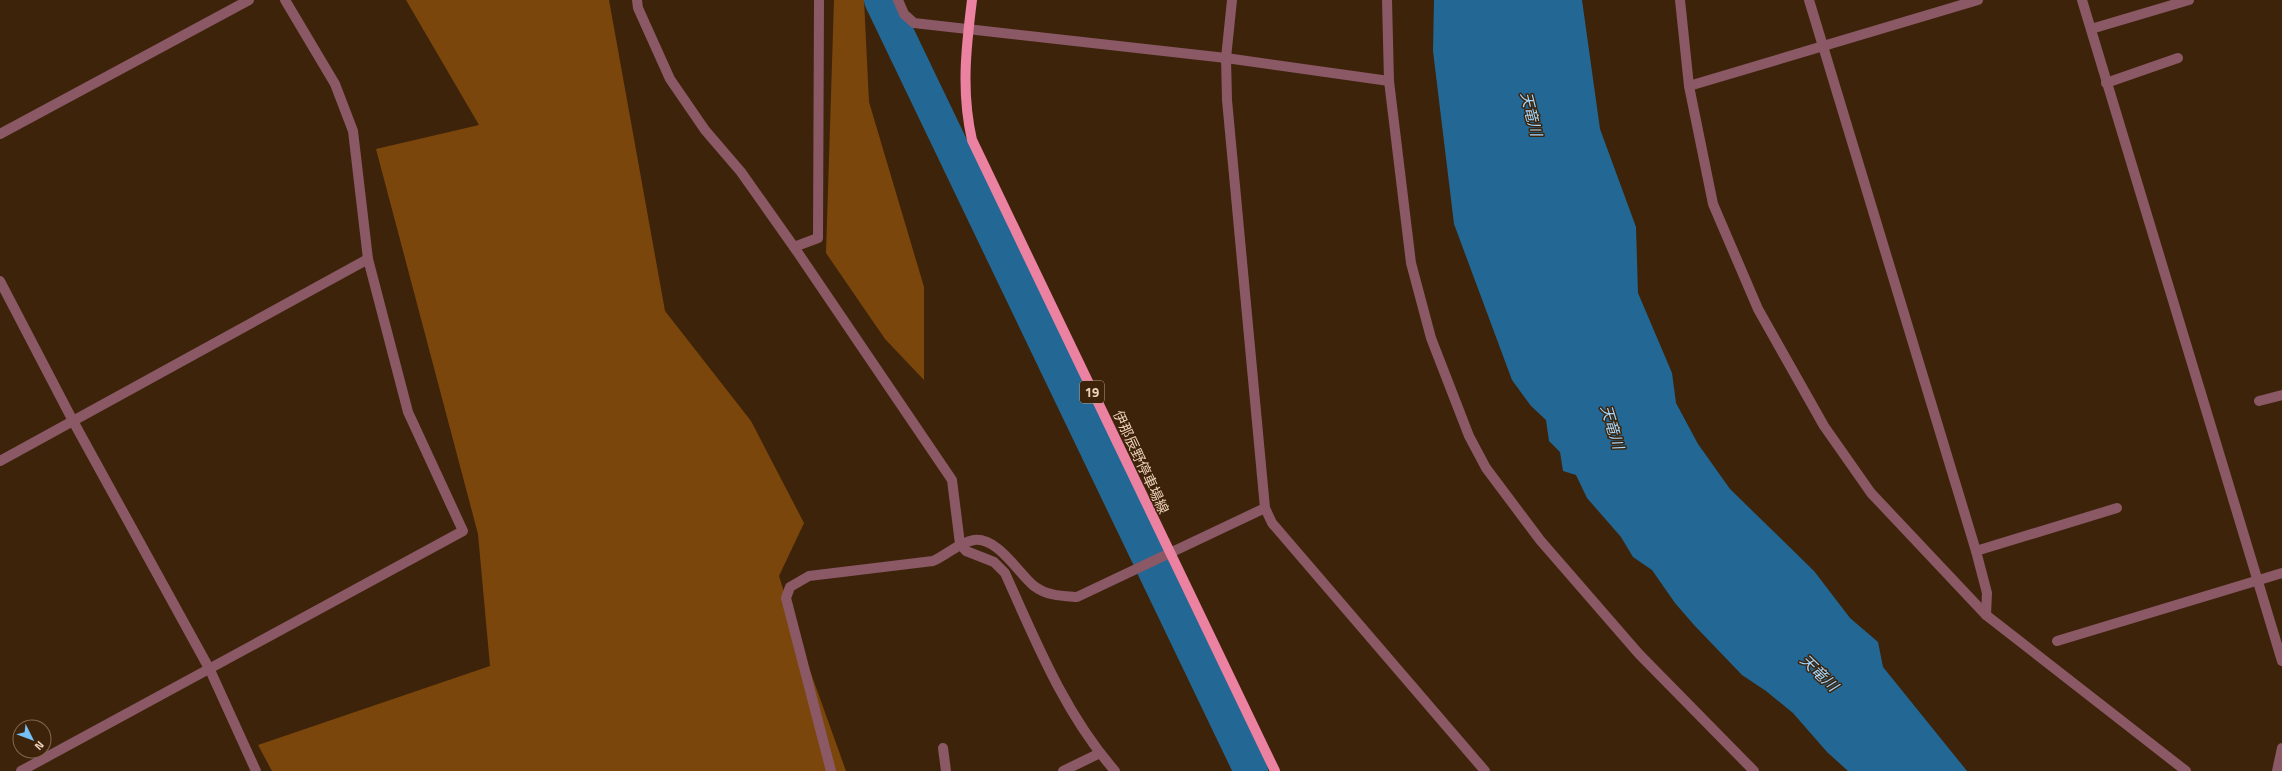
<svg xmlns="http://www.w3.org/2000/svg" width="2282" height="771" font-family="'Titillium Web','Noto Sans JP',sans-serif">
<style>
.forest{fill:#7b460c}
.water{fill:#236894}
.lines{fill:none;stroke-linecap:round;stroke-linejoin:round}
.river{stroke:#236894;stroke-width:34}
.minor{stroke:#8b5866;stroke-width:10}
.major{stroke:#ec82a2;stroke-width:10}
.labels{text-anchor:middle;stroke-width:3;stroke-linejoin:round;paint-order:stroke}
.shield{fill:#3d230a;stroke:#b99d84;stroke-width:1}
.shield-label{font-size:13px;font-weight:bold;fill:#eed1b9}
.street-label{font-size:14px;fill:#eed1b9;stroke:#3d230a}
.water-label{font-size:15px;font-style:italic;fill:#a3d7fe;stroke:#3d230a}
</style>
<rect width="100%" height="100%" fill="#3d230a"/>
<!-- forest -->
<g class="forest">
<polygon points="406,0 609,0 665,311 751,421 804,523 779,576 799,640 846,771 272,771 258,745 490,666 478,534 376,149 479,125"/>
<polygon points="834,0 864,0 869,102 924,287 924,380 885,339 826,253"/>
</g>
<!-- water -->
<polygon class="water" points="1434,0 1582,0 1600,129 1636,227 1638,293 1672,373 1676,403 1698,444 1730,489 1814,571 1850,618 1878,642 1883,667 1967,771 1848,771 1827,752 1793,713 1766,691 1742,675 1694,625 1675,603 1652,570 1633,557 1621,537 1587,498 1576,475 1563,471 1560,452 1549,441 1546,420 1531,406 1512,380 1454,224 1433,51"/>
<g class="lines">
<!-- river -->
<g class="river">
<polyline points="881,0 1148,556"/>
<polyline points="1153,567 1251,771"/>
</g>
<!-- minor -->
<g class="minor">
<path d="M637,0l1,8 32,71 35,51 36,42 53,75 158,233 8,64 6,7 28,11 11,11c31,69 60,141 110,198"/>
<polyline points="898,0 904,14 914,23 1226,58 1389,81"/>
<polyline points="1232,0 1226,58 1227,100 1265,508 1272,523 1485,771"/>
<polyline points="1387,0 1389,81 1411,263 1431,338 1469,436 1486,468 1540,540 1639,654 1754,771"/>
<polyline points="1680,0 1689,86 1713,204 1758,309 1824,426 1871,493 1986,615 2186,771"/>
<polyline points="1809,0 1976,551 1987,593 1986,615"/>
<polyline points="2082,0 2282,661"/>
<polyline points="2091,29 2189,0"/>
<polyline points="2106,83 2178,58"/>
<polyline points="1689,86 1978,0"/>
<polyline points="0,134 249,0"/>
<polyline points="794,247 818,238 819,0"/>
<polyline points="0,281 73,421 210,670 256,771"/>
<polyline points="2259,401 2282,395"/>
<polyline points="0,461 368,259"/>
<polyline points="1976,551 2117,508"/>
<polyline points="2057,641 2282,573"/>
<polyline points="943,748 946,771"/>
<polyline points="21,771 463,531 408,412 368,259 353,131 335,84 285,0"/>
<path d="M831,771l-45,-173 4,-11 19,-11 124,-15c14,-6 25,-18 41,-21 24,-3 44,33 60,46 13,10 28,10 43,11l188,-89"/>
<polyline points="1063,771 1100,753"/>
<polyline points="2277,771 2282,748"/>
</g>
<!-- major -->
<path class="major" d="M972,0c-6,48 -11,92 0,140l303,631"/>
</g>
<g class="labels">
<!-- shield labels -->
<rect class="shield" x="1080" y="381" width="24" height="22" rx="3"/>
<g class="shield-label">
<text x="1092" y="397">19</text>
</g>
<!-- street labels -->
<g class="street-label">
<text transform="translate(1141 462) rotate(65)" y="5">伊那辰野停車場線</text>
</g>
<!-- water labels -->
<g class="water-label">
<text transform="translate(1531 114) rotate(76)" y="5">天竜川</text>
<text transform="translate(1612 427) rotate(73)" y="5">天竜川</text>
<text transform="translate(1819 673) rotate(44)" y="5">天竜川</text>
</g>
</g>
<!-- north arrow -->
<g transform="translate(32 739) rotate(132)"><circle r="19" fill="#3d230a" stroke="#846950"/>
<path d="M0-3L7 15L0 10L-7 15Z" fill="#75c0f6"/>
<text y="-6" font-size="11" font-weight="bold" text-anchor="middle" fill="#eed1b9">N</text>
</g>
</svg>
